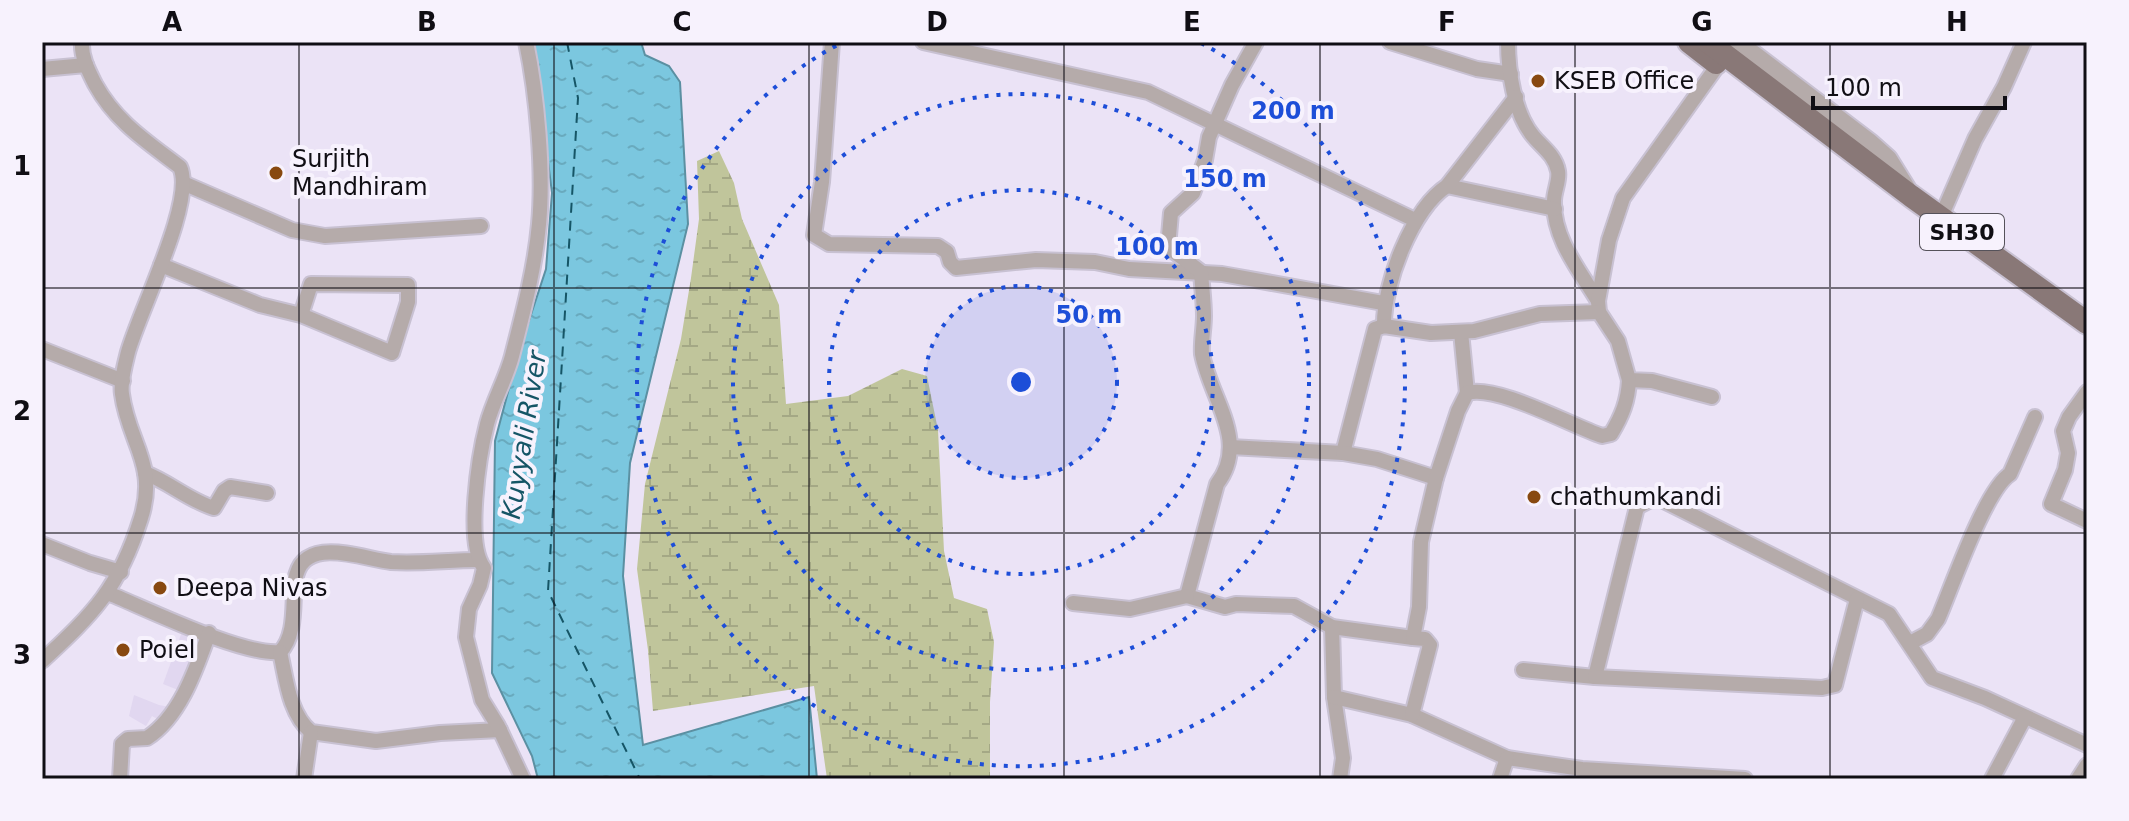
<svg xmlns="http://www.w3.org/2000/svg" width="2129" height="821" font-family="'DejaVu Sans',sans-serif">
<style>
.built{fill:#e1d7f0}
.wetland{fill:url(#wetland-marsh)}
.water{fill:url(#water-ripples);stroke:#5b90a2;stroke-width:2}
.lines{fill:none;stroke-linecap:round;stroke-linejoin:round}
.ferry{stroke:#155566;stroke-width:2;stroke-dasharray:10 8;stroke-linecap:butt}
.minor-casing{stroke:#c8c1d2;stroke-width:18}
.tertiary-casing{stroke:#c8c1d2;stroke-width:22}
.primary-casing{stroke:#c8c1d2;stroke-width:26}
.minor{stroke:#b5abaa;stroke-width:14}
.tertiary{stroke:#b5abaa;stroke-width:18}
.primary{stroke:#897877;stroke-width:22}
.grid{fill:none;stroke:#100e14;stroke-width:2;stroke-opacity:0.55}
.ring{fill:none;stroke:#1d4ed8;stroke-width:4;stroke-dasharray:4 8}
.poi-dot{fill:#884910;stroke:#f7f2fd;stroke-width:3}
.labels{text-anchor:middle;stroke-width:8;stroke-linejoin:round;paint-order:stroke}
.shield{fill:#f7f2fd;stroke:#55525a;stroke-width:2}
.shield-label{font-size:22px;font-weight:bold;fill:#100e14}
.poi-label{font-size:24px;fill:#100e14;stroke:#f7f2fd;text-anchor:start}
.water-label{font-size:26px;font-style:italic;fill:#155566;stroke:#f7f2fd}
.centre{fill:#1d4ed8;stroke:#f7f2fd;stroke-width:4}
.ring-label{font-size:24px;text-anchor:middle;font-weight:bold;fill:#1d4ed8;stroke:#f7f2fd;stroke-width:8;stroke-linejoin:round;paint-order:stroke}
.neatline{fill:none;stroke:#100e14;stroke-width:3}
.grid-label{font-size:26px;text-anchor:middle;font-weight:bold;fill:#100e14}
</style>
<defs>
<pattern id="wetland-marsh" width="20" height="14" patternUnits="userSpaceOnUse" patternTransform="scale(2)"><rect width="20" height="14" fill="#c0c59b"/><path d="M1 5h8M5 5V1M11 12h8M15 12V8" fill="none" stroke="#a4a885"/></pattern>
<pattern id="water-ripples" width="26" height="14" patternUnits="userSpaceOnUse" patternTransform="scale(2)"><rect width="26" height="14" fill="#7bc7df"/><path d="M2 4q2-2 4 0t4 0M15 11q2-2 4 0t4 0" fill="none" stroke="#69aabe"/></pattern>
</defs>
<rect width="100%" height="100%" fill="#ebe3f6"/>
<!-- built -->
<g class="built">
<polygon points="183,629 204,637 183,692 163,684"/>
<polygon points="134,695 159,705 170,707 161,721 152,716 146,726 129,716"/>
</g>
<!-- wetland -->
<polygon class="wetland" points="719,151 734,183 742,219 779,305 786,404 848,396 902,369 927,376 938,430 944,551 954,598 987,609 994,642 990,702 990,779 827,779 814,686 653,711 648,650 637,569 645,484 681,339 691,278 699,219 697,161"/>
<!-- water -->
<polygon class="water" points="533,42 641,42 645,55 669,66 680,82 688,224 630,463 623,576 643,745 809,697 817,779 538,779 532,756 492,673 495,441 518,354 546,269 552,193"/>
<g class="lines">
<!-- ferry -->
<polyline class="ferry" points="567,42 578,98 548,591 640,779"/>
<!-- minor casing -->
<g class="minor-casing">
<g id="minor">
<polyline points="832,42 822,182 814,235 829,244 938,246 947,252 950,262 956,268 1036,260 1095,262 1129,269 1222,274 1383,303"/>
<polyline points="923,42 1148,92 1415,220"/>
<path d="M1256,42l-24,43 -23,52 -4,23 -12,33 -22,20 -3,34 33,25c1,15 3,30 3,44 0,12 -3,26 -2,38 8,44 48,87 15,130l-30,112 38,11 11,-3 58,2 38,21 81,11"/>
<polyline points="1390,42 1477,69 1511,74"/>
<path d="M1508,42c0,29 6,71 25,94 9,11 22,19 25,35 2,9 -4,20 -4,30 -1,38 26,70 44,100l1,11 19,29 11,39 23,1 60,16"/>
<polyline points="42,69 86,65"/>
<polyline points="183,183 292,230 325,236 481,226"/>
<polyline points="1447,186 1555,209"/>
<polyline points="1941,217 1975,139 2004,87 2024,42"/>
<polyline points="161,265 260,305 301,315 392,353 408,302 408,285 311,284 301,315"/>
<polyline points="1598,301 1609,240 1623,198 1718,65"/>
<path d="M1384,326c-1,-41 28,-117 63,-140l69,-89"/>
<polyline points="1461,332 1467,393"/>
<polyline points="42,349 123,381"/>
<polyline points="2087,392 2069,417 2063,431 2068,453 2065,470 2051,504 2087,521"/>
<polyline points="1230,447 1343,453 1375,329 1384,326 1431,333 1474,331 1540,314 1599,312"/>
<polyline points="1343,453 1377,459 1436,478"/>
<path d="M145,473c24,9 45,28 69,35l10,-17 6,-4 37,6"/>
<polyline points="42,544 90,563 121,572"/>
<path d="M108,593c39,16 135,63 172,59 17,-17 12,-50 15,-71 7,-48 67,-22 96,-19 28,2 58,-2 87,-2"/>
<polyline points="1073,603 1130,609 1187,596"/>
<polyline points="1332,627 1334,697 1343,758 1340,779"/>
<path d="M1910,643l17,-9 11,-15c14,-32 47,-129 72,-145l25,-57"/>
<path d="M280,652c6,26 9,62 31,80l65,9 64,-8 60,-3"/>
<path d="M42,661c52,-48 77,-73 99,-143 17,-54 -13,-76 -19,-124 -2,-12 3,-30 6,-42 11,-40 68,-152 52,-185 -34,-26 -64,-45 -85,-83 -7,-14 -14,-27 -13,-42"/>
<polyline points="1523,670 1595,677 1637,507 1656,497 1889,614 1932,678 1985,698 2087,745"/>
<polyline points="1595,677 1822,688 1835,685 1857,599"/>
<polyline points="1334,697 1412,715 1507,758 1582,769 1745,779"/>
<path d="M1412,715l18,-70 -5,-6 -12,-1 6,-31 2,-65 15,-64 22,-67 9,-18c29,-9 103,32 135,43l9,-2c11,-18 17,-33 18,-54"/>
<path d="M120,779l2,-35 6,-5 19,-1c33,-21 49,-69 62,-105"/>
<polyline points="304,779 311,732"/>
<path d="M523,779l-25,-53 -16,-26 -16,-63 3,-28 11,-24 4,-17c-19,-25 -5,-113 3,-144 6,-23 19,-45 25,-68 11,-43 23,-88 27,-132 5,-53 -2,-129 -13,-182"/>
<polyline points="1500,779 1507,758"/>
<polyline points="1992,779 2025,717"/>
<polyline points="2078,779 2087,765"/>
</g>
</g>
<!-- tertiary casing -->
<g class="tertiary-casing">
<polyline id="tertiary" points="1737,42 1870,143 1888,159 1906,188"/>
</g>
<!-- primary casing -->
<g class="primary-casing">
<g id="primary">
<polyline points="1689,42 1716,63"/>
<polyline points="1708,42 1911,196 2087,323"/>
</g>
</g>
<!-- minor -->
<use href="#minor" class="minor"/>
<!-- tertiary -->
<use href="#tertiary" class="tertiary"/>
<!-- primary -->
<use href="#primary" class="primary"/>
</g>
<!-- grid -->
<path class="grid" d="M299,42v737M554,42v737M809,42v737M1064,42v737M1320,42v737M1575,42v737M1830,42v737M42,288h2045M42,533h2045"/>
<!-- distance rings -->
<circle cx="1021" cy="382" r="96" fill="#1d4ed8" fill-opacity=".12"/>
<g class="ring">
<circle cx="1021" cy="382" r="96"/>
<circle cx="1021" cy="382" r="192"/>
<circle cx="1021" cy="382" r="288"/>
<path d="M1201 43A384 384 0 1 1 841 43"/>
</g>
<!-- markers -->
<g class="poi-dot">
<circle cx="1538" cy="81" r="8"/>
<circle cx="276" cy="173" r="8"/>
<circle cx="1534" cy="497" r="8"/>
<circle cx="160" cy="588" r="8"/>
<circle cx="123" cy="650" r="8"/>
</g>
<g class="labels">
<!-- shield labels -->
<rect class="shield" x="1920" y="214" width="84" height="36" rx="6"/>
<g class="shield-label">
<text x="1962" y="240">SH30</text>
</g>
<!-- poi labels -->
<g class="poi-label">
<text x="1554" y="89">KSEB Office</text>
<text x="292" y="167">Surjith<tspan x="292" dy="28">Mandhiram</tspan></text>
<text x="1550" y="505">chathumkandi</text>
<text x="176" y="596">Deepa Nivas</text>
<text x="139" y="658">Poiel</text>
</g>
<!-- water labels -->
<g class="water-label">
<text transform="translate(524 435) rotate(-81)" y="9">Kuyyali River</text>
</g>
</g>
<circle cx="1021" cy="382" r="12" class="centre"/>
<g class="ring-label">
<text x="1293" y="119">200 m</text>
<text x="1225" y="187">150 m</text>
<text x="1157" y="255">100 m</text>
<text x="1089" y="323">50 m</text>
</g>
<!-- border -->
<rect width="2129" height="821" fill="none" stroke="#f7f2fd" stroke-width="88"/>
<!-- scale -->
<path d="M1813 96v12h192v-12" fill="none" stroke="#100e14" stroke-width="4"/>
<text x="1825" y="96" font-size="24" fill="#100e14" stroke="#f7f2fd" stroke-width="6" paint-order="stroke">100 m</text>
<rect x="44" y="44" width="2041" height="733" class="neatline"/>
<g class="grid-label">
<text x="172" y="31">A</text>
<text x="427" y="31">B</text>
<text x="682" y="31">C</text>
<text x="937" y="31">D</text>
<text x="1192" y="31">E</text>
<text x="1447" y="31">F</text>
<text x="1702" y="31">G</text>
<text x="1957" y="31">H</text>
<text x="22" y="175">1</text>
<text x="22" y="420">2</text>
<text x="22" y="664">3</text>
</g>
</svg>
